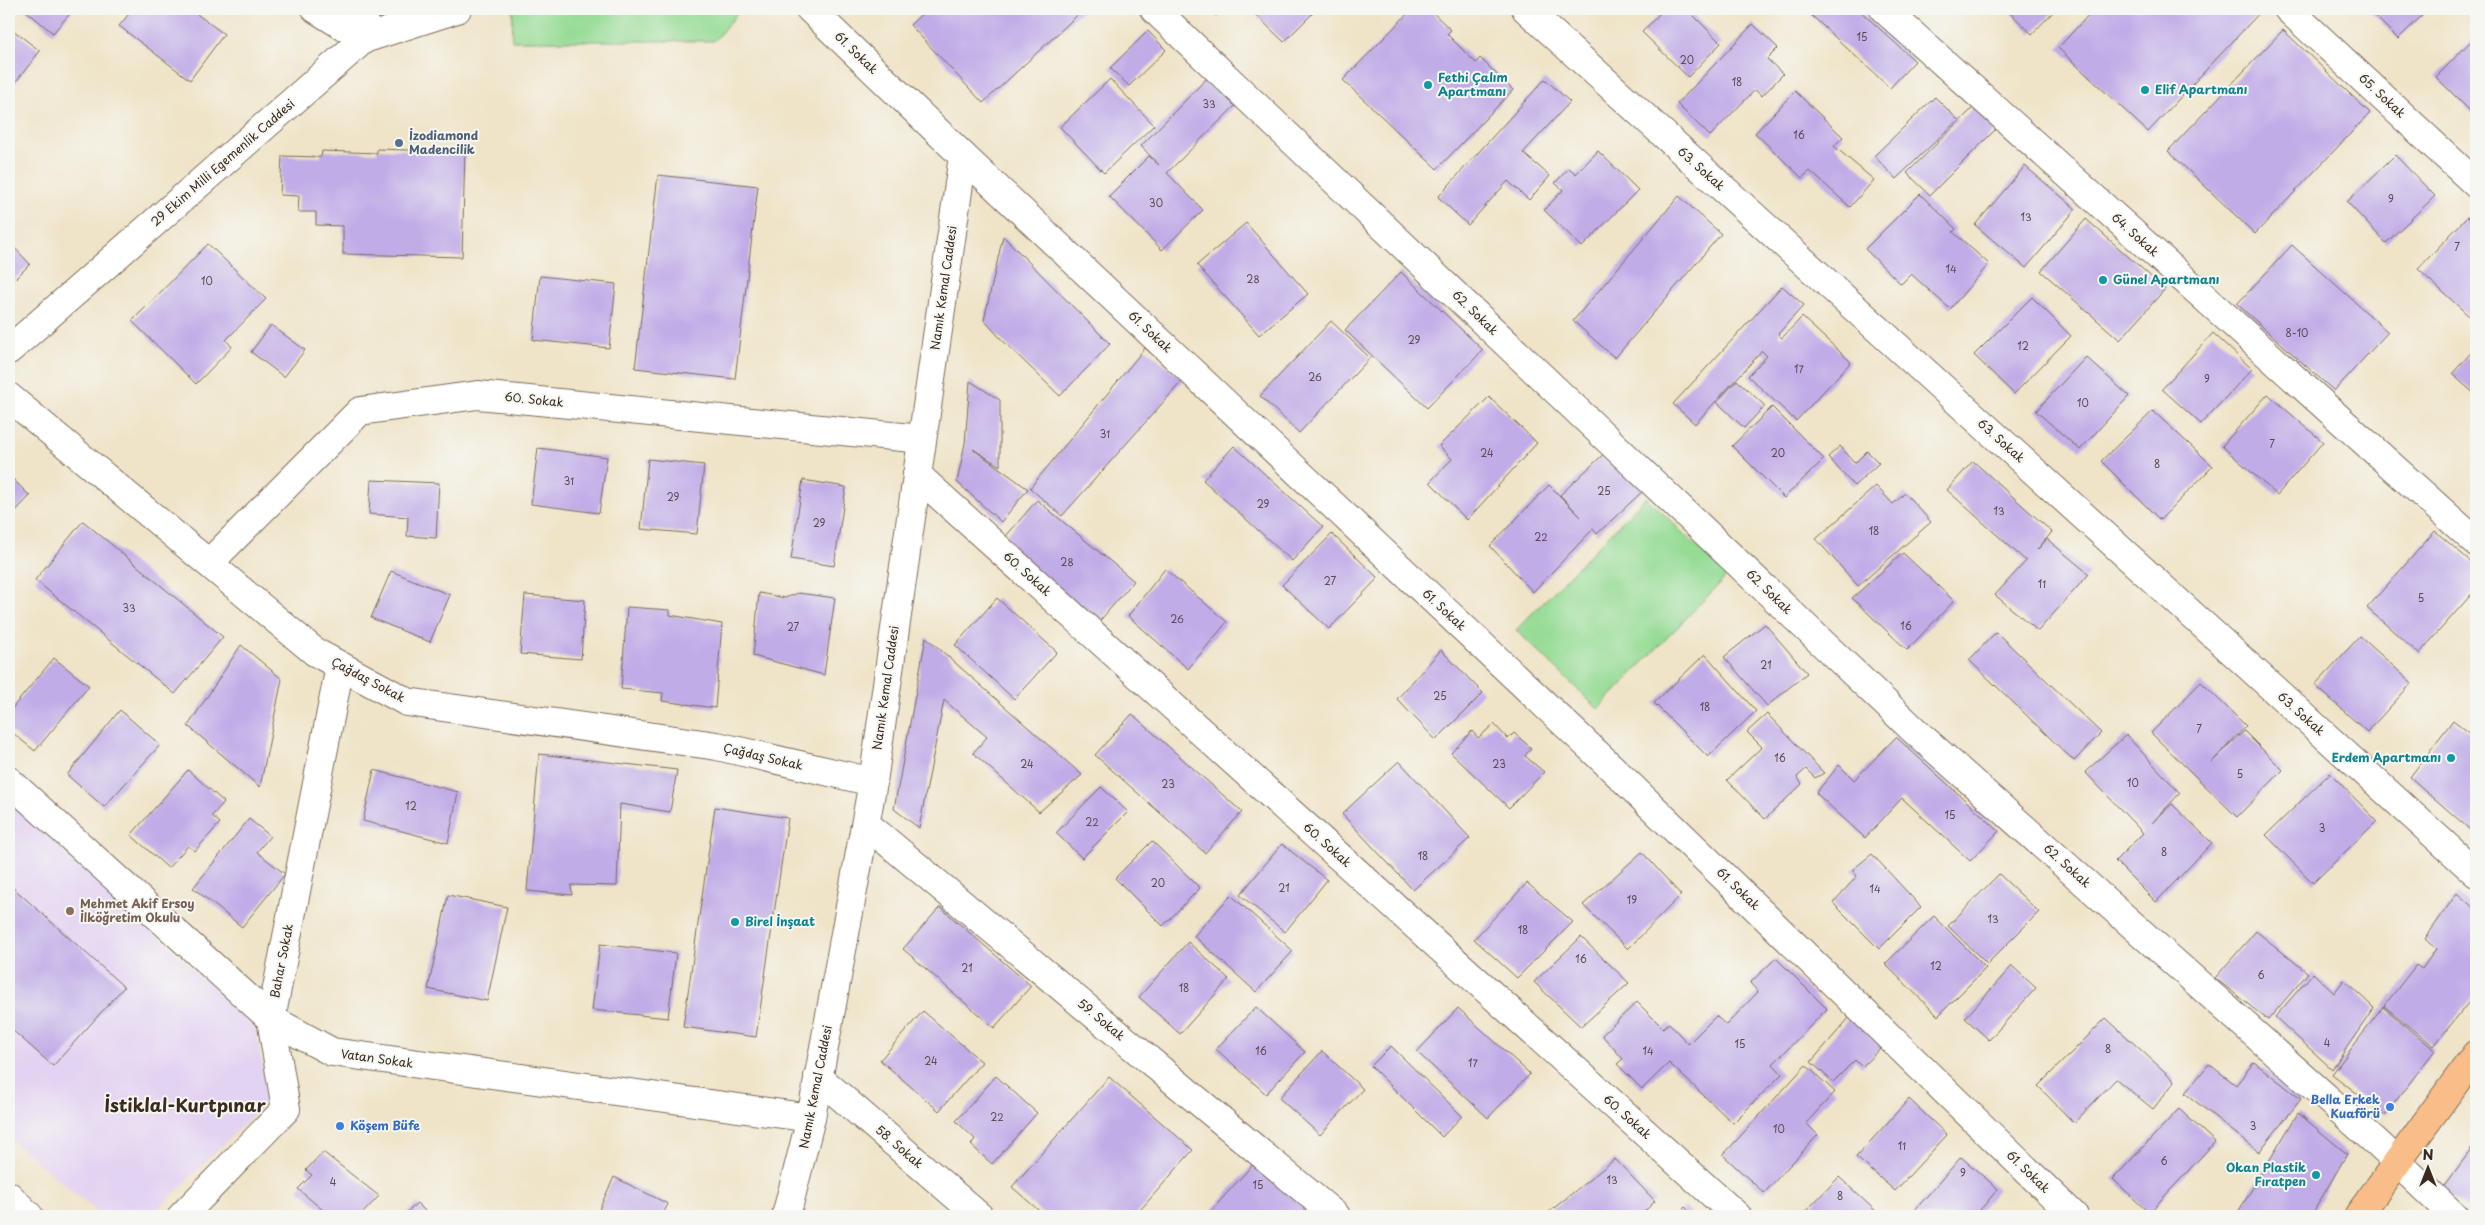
<svg xmlns="http://www.w3.org/2000/svg" width="2485" height="1225" font-family="'Playpen Sans',sans-serif">
<style>
.built{fill:#e3d3f2}
.green{fill:#96dc95;stroke:#68835a}
.building{fill:#c0ace7}
.lines{fill:none;stroke-linecap:round;stroke-linejoin:round}
.minor-casing{stroke:#7a6b5a;stroke-width:30}
.major-casing{stroke:#7a6b5a;stroke-width:30}
.minor{stroke:#fff;stroke-width:28}
.major{stroke:#f8bd88;stroke-width:28}
.culture-dot{fill:#0f9aa8;stroke:#f6f6f2;stroke-width:2}
.service-dot{fill:#5c6f8a;stroke:#f6f6f2;stroke-width:2}
.education-dot{fill:#8d6e63;stroke:#f6f6f2;stroke-width:2}
.shop-dot{fill:#3f7fe0;stroke:#f6f6f2;stroke-width:2}
.labels{text-anchor:middle;stroke-width:4;stroke-linejoin:round;paint-order:stroke}
.number-label{font-size:10px;fill:#5c4a50}
.street-label{font-size:12px;fill:#3b2a1e;stroke:#f6f6f2}
.culture-label{font-size:12px;font-weight:bold;fill:#0d838f;stroke:#f6f6f2;text-anchor:start}
.service-label{font-size:12px;font-weight:bold;fill:#4e5e75;stroke:#f6f6f2;text-anchor:start}
.education-label{font-size:12px;font-weight:bold;fill:#785e54;stroke:#f6f6f2;text-anchor:start}
.shop-label{font-size:12px;font-weight:bold;fill:#366cbe;stroke:#f6f6f2;text-anchor:end}
.district-label{font-size:18px;font-weight:bold;fill:#3b2a1e;stroke:#f6f6f2}
</style>
<rect width="100%" height="100%" fill="#f6f6f2"/>
<filter id="ink" filterUnits="userSpaceOnUse"><feTurbulence type="fractalNoise" baseFrequency=".02" numOctaves="2"/><feDisplacementMap in="SourceGraphic" scale="10" xChannelSelector="R" yChannelSelector="G"/><feConvolveMatrix kernelMatrix="1 2 1 2 8 2 1 2 1" color-interpolation-filters="sRGB"/></filter>
<filter id="wash" filterUnits="userSpaceOnUse"><feTurbulence type="fractalNoise" baseFrequency=".0096" numOctaves="4" result="noise"/><feDisplacementMap in="SourceGraphic" scale="20" xChannelSelector="R" yChannelSelector="G"/><feGaussianBlur stdDeviation="1.12" result="paint"/><feColorMatrix in="noise" values="0 0 0 0 0 0 0 0 0 0 0 0 0 0 0 0 0 1.4 0 .05"/><feComposite in="paint" operator="in"/></filter>
<g filter="url(#wash)">
<rect width="100%" height="100%" fill="#efe4c8"/>
<!-- built -->
<polygon class="built" points="9,798 254,1025 269,1099 151,1216 102,1216 9,1138"/>
<!-- green -->
<g class="green">
<polygon points="513,9 741,9 714,41 512,41"/>
<polygon points="1646,497 1727,576 1598,709 1516,630"/>
</g>
<g id="blocks">
<!-- building -->
<g class="building">
<polygon points="24,9 74,9 53,33"/>
<polygon points="133,9 190,9 224,34 190,80 119,26"/>
<polygon points="927,9 1084,9 983,103 910,25"/>
<polygon points="1208,9 1223,9 1216,16"/>
<polygon points="1250,9 1317,9 1284,42"/>
<polygon points="1412,9 1429,9 1451,30 1447,34 1476,63 1480,58 1513,90 1437,169 1343,80"/>
<polygon points="1664,9 1687,9 1721,43 1688,77 1642,32"/>
<polygon points="1814,9 1858,9 1915,61 1890,88 1810,14"/>
<polygon points="2006,9 2056,9 2032,34"/>
<polygon points="2094,9 2263,9 2148,132 2058,48"/>
<polygon points="2368,9 2429,9 2398,39"/>
<polygon points="1753,24 1778,48 1767,59 1783,74 1762,96 1755,90 1710,136 1677,104"/>
<polygon points="9,27 40,51 15,83 9,78"/>
<polygon points="2283,30 2370,113 2255,234 2168,151"/>
<polygon points="1148,31 1166,50 1129,86 1110,68"/>
<polygon points="2476,36 2476,117 2436,77"/>
<polygon points="1211,74 1239,102 1167,173 1203,210 1162,250 1109,196 1149,156 1159,165 1141,146"/>
<polygon points="1110,79 1154,125 1104,173 1060,127"/>
<polygon points="1545,79 1570,102 1523,153 1550,176 1529,200 1508,181 1468,225 1438,197"/>
<polygon points="1795,91 1843,137 1834,146 1874,180 1850,207 1810,171 1802,178 1755,133"/>
<polygon points="1935,97 1958,120 1896,179 1874,156"/>
<polygon points="1977,104 1999,126 1930,195 1907,173"/>
<polygon points="377,149 465,152 462,257 343,254 343,226 316,225 316,212 298,212 299,196 280,195 282,156 321,157 322,151 377,153"/>
<polygon points="1598,151 1638,190 1582,247 1544,210 1563,190 1555,183 1569,168 1576,174"/>
<polygon points="2395,155 2435,196 2386,243 2347,202"/>
<polygon points="2025,166 2076,209 2026,268 1975,225"/>
<polygon points="658,175 758,186 735,379 635,368"/>
<polygon points="1920,194 1956,229 1953,232 1989,264 1950,309 1911,274 1901,284 1865,249"/>
<polygon points="1679,196 1721,234 1615,358 1573,321"/>
<polygon points="2467,217 2476,225 2476,311 2470,317 2418,269"/>
<polygon points="2086,219 2165,289 2120,340 2041,271"/>
<polygon points="1246,223 1308,294 1259,335 1197,265"/>
<polygon points="1003,236 1110,344 1060,396 1002,340 984,320"/>
<polygon points="9,242 30,264 9,285"/>
<polygon points="208,244 266,299 226,340 232,347 196,384 132,321"/>
<polygon points="2292,245 2388,332 2334,391 2237,304"/>
<polygon points="1401,272 1483,350 1427,408 1345,330"/>
<polygon points="540,276 616,284 609,348 533,340"/>
<polygon points="1782,286 1804,305 1778,334 1782,338 1802,317 1851,362 1796,421 1748,376 1767,356 1762,351 1695,424 1673,404"/>
<polygon points="2032,297 2071,336 2014,394 1974,355"/>
<polygon points="1331,321 1370,358 1299,433 1260,396"/>
<polygon points="271,325 305,350 284,377 251,352"/>
<polygon points="2213,333 2252,369 2201,424 2162,389"/>
<polygon points="2476,347 2476,395 2452,374"/>
<polygon points="1145,348 1183,380 1062,516 1030,488"/>
<polygon points="2086,357 2129,396 2080,450 2036,411"/>
<polygon points="1737,380 1765,406 1744,428 1717,402"/>
<polygon points="970,381 1000,400 1000,466 973,449 1028,489 1001,522 957,482 965,443"/>
<polygon points="2268,394 2323,442 2277,495 2222,446"/>
<polygon points="1489,397 1537,443 1467,520 1430,482 1452,459 1439,446"/>
<polygon points="1772,407 1824,459 1784,498 1732,446"/>
<polygon points="2153,411 2213,466 2160,520 2101,461"/>
<polygon points="1234,446 1323,527 1292,561 1203,480"/>
<polygon points="1840,446 1855,463 1867,451 1879,463 1854,486 1828,457"/>
<polygon points="538,448 607,457 599,513 531,504"/>
<polygon points="1610,448 1647,487 1597,534 1593,529 1533,592 1490,546 1549,485 1581,517 1560,495"/>
<polygon points="648,459 704,465 697,534 641,529"/>
<polygon points="1973,461 2052,532 2037,550 2047,539 2089,574 2038,631 1995,595 2026,561 1947,490"/>
<polygon points="9,475 30,496 9,518"/>
<polygon points="371,480 439,483 436,538 407,536 408,517 369,514"/>
<polygon points="803,480 846,487 834,566 791,559"/>
<polygon points="1876,486 1893,504 1905,493 1931,522 1858,586 1816,539"/>
<polygon points="1037,500 1134,581 1097,624 1001,542"/>
<polygon points="83,521 223,637 175,694 35,580"/>
<polygon points="2435,531 2476,566 2476,589 2419,654 2367,608"/>
<polygon points="1332,534 1378,578 1329,629 1282,585"/>
<polygon points="1903,553 1954,601 1907,650 1852,598"/>
<polygon points="1165,569 1227,622 1188,669 1128,616"/>
<polygon points="391,571 450,595 430,642 371,618"/>
<polygon points="759,593 785,598 798,593 835,598 824,675 753,656"/>
<polygon points="525,595 585,600 581,659 520,654"/>
<polygon points="997,598 1057,652 1014,699 955,645"/>
<polygon points="627,607 670,610 670,615 722,624 715,708 662,701 663,693 621,689"/>
<polygon points="1765,624 1807,673 1767,706 1724,657"/>
<polygon points="1996,632 2101,733 2074,761 1969,660"/>
<polygon points="2360,636 2412,683 2367,732 2315,685"/>
<polygon points="926,637 1082,775 1039,812 973,753 987,737 944,700 919,828 894,809"/>
<polygon points="241,645 282,679 260,787 188,726"/>
<polygon points="1441,650 1483,693 1436,740 1397,699"/>
<polygon points="1705,654 1756,711 1708,757 1654,703"/>
<polygon points="54,658 89,686 35,751 9,730 9,712"/>
<polygon points="2201,682 2246,726 2212,762 2244,731 2283,770 2237,817 2151,733"/>
<polygon points="120,710 160,745 104,807 67,775"/>
<polygon points="1132,714 1242,812 1205,853 1095,755"/>
<polygon points="1767,714 1824,773 1815,778 1806,769 1797,777 1802,784 1765,819 1727,780 1762,747 1747,732"/>
<polygon points="2453,720 2476,738 2476,835 2410,777"/>
<polygon points="1494,724 1508,739 1514,733 1531,748 1525,756 1544,772 1509,808 1451,753 1472,731 1478,738"/>
<polygon points="2126,735 2180,793 2152,823 2172,804 2212,843 2156,902 2115,861 2143,833 2085,772"/>
<polygon points="1896,737 1999,831 1970,861 1902,798 1865,838 1816,793 1839,765 1854,780"/>
<polygon points="539,754 677,770 670,812 620,804 617,886 571,885 572,895 527,891"/>
<polygon points="1399,761 1470,838 1413,890 1342,814"/>
<polygon points="188,770 224,802 212,816 220,823 195,851 188,846 168,868 131,835"/>
<polygon points="374,770 458,792 448,843 363,821"/>
<polygon points="2330,773 2377,821 2313,883 2266,835"/>
<polygon points="1101,787 1128,812 1082,858 1056,833"/>
<polygon points="715,807 788,818 756,1037 683,1027"/>
<polygon points="249,819 270,836 257,852 285,874 242,927 193,888"/>
<polygon points="1152,841 1200,888 1163,926 1115,878"/>
<polygon points="1282,844 1327,880 1285,932 1240,895"/>
<polygon points="1642,852 1681,895 1628,949 1583,905"/>
<polygon points="1872,854 1921,907 1879,949 1833,903 1857,876 1852,870"/>
<polygon points="1999,874 2039,912 1987,964 1948,926"/>
<polygon points="1527,883 1573,922 1517,978 1474,939"/>
<polygon points="9,884 124,987 53,1066 9,1027"/>
<polygon points="2457,893 2476,910 2476,993 2434,1046 2384,1006 2416,965 2422,969 2436,949 2425,939"/>
<polygon points="448,895 507,907 487,1001 428,989"/>
<polygon points="1231,895 1293,951 1256,992 1194,936"/>
<polygon points="940,907 1031,986 994,1028 903,949"/>
<polygon points="1934,916 1986,968 1938,1016 1885,964"/>
<polygon points="2256,931 2308,973 2268,1020 2215,978"/>
<polygon points="1581,937 1629,983 1581,1027 1534,982"/>
<polygon points="1188,942 1229,979 1180,1034 1139,997"/>
<polygon points="600,944 676,953 668,1018 592,1010"/>
<polygon points="1776,958 1827,1009 1773,1064 1782,1074 1733,1123 1669,1063 1642,1089 1617,1064 1623,1059 1602,1035 1637,1002 1663,1028 1669,1023 1688,1044 1716,1016 1726,1025 1758,992 1750,983"/>
<polygon points="2012,966 2036,988 1989,1040 1965,1018"/>
<polygon points="2313,973 2334,993 2344,980 2374,1008 2332,1069 2275,1017"/>
<polygon points="1256,1007 1305,1052 1266,1094 1216,1049"/>
<polygon points="2383,1007 2435,1050 2385,1115 2332,1074"/>
<polygon points="1458,1008 1530,1074 1488,1118 1417,1052"/>
<polygon points="923,1011 982,1062 939,1111 880,1060"/>
<polygon points="1850,1017 1881,1047 1862,1067 1855,1060 1833,1082 1811,1062"/>
<polygon points="2106,1018 2175,1081 2153,1109 2116,1079 2074,1123 2038,1086"/>
<polygon points="1391,1046 1462,1116 1442,1137 1371,1066"/>
<polygon points="1322,1051 1363,1089 1320,1135 1279,1098"/>
<polygon points="2254,1062 2301,1099 2259,1152 2185,1093 2209,1064 2236,1085"/>
<polygon points="1806,1065 1835,1092 1806,1123 1818,1135 1764,1193 1723,1155"/>
<polygon points="996,1076 1037,1113 992,1164 971,1145 975,1139 956,1121"/>
<polygon points="1109,1077 1193,1150 1135,1216 1045,1216 1012,1187"/>
<polygon points="1909,1099 1947,1135 1895,1191 1856,1157"/>
<polygon points="2179,1109 2215,1142 2149,1213 2113,1179"/>
<polygon points="2298,1113 2347,1154 2311,1216 2230,1216 2234,1211 2237,1214"/>
<polygon points="2476,1143 2476,1214 2442,1189"/>
<polygon points="323,1152 379,1196 360,1216 330,1216 298,1189 312,1175 306,1170"/>
<polygon points="1961,1157 1998,1189 1975,1216 1920,1216 1914,1211"/>
<polygon points="1615,1159 1655,1201 1640,1216 1544,1216"/>
<polygon points="1255,1162 1307,1208 1300,1216 1214,1216 1210,1212"/>
<polygon points="614,1177 668,1204 662,1216 596,1216"/>
<polygon points="1839,1177 1881,1216 1801,1216"/>
<polygon points="417,1203 430,1216 403,1216"/>
<polygon points="1685,1207 1694,1216 1676,1216"/>
</g>
</g>
</g>
<g filter="url(#ink)">
<use href="#blocks" fill-opacity="0" stroke="#7a6b5a" stroke-width="1"/>
<g class="lines">
<!-- minor casing -->
<g class="minor-casing">
<g id="minor">
<polyline points="316,9 364,39"/>
<polyline points="364,9 364,39"/>
<polyline points="810,9 963,156 1613,769 2074,1216"/>
<polyline points="1154,9 1917,733 2376,1142 2454,1216"/>
<polyline points="1526,9 2476,873"/>
<polyline points="1884,9 2476,542"/>
<polyline points="2288,9 2476,184"/>
<polyline points="9,350 364,39 457,9"/>
<polyline points="9,397 315,652 407,702 717,746 873,782"/>
<polyline points="917,475 1737,1216"/>
<polyline points="209,563 360,411 478,395 922,439"/>
<polyline points="9,781 271,1019 332,1052 811,1118"/>
<polyline points="866,824 1336,1216"/>
<polyline points="818,1077 979,1216"/>
<polyline points="9,1196 29,1216"/>
<polyline points="182,1216 286,1109 271,1019 340,666"/>
<polyline points="786,1216 811,1118 873,782 963,156"/>
</g>
</g>
<!-- major casing -->
<g class="major-casing">
<polyline id="major" points="2358,1216 2476,1054"/>
</g>
<!-- minor -->
<use href="#minor" class="minor"/>
<!-- major -->
<use href="#major" class="major"/>
</g>
</g>
<!-- markers -->
<g class="culture-dot">
<circle cx="1428" cy="85" r="5"/>
<circle cx="2145" cy="90" r="5"/>
<circle cx="2103" cy="280" r="5"/>
<circle cx="2451" cy="758" r="5"/>
<circle cx="735" cy="922" r="5"/>
<circle cx="2316" cy="1175" r="5"/>
</g>
<circle class="service-dot" cx="399" cy="143" r="5"/>
<circle class="education-dot" cx="70" cy="911" r="5"/>
<g class="shop-dot">
<circle cx="2390" cy="1107" r="5"/>
<circle cx="340" cy="1126" r="5"/>
</g>
<g class="labels">
<!-- number labels -->
<g class="number-label">
<text x="1862" y="41">15</text>
<text x="1687" y="64">20</text>
<text x="1737" y="86">18</text>
<text x="1209" y="108">33</text>
<text x="1799" y="139">16</text>
<text x="2391" y="203">9</text>
<text x="1156" y="207">30</text>
<text x="2026" y="221">13</text>
<text x="2457" y="251">7</text>
<text x="1951" y="273">14</text>
<text x="1253" y="283">28</text>
<text x="207" y="285">10</text>
<text x="2297" y="337">8-10</text>
<text x="1414" y="344">29</text>
<text x="2023" y="350">12</text>
<text x="1799" y="373">17</text>
<text x="1315" y="381">26</text>
<text x="2207" y="383">9</text>
<text x="2083" y="407">10</text>
<text x="1105" y="438">31</text>
<text x="2272" y="448">7</text>
<text x="1487" y="457">24</text>
<text x="1778" y="457">20</text>
<text x="2157" y="468">8</text>
<text x="569" y="485">31</text>
<text x="1604" y="495">25</text>
<text x="673" y="501">29</text>
<text x="1263" y="508">29</text>
<text x="1999" y="515">13</text>
<text x="819" y="527">29</text>
<text x="1874" y="535">18</text>
<text x="1541" y="541">22</text>
<text x="1067" y="566">28</text>
<text x="1330" y="585">27</text>
<text x="2042" y="588">11</text>
<text x="2421" y="602">5</text>
<text x="129" y="612">33</text>
<text x="1177" y="623">26</text>
<text x="1906" y="630">16</text>
<text x="793" y="631">27</text>
<text x="1766" y="669">21</text>
<text x="1440" y="700">25</text>
<text x="1705" y="711">18</text>
<text x="2199" y="733">7</text>
<text x="1780" y="762">16</text>
<text x="1027" y="768">24</text>
<text x="1499" y="768">23</text>
<text x="2240" y="778">5</text>
<text x="2133" y="787">10</text>
<text x="1168" y="788">23</text>
<text x="411" y="810">12</text>
<text x="1950" y="819">15</text>
<text x="1092" y="826">22</text>
<text x="2322" y="832">3</text>
<text x="2164" y="856">8</text>
<text x="1423" y="860">18</text>
<text x="1158" y="887">20</text>
<text x="1284" y="892">21</text>
<text x="1875" y="893">14</text>
<text x="1632" y="904">19</text>
<text x="1993" y="923">13</text>
<text x="1523" y="934">18</text>
<text x="1581" y="963">16</text>
<text x="1936" y="970">12</text>
<text x="967" y="972">21</text>
<text x="2261" y="979">6</text>
<text x="1184" y="992">18</text>
<text x="2327" y="1047">4</text>
<text x="1740" y="1048">15</text>
<text x="2108" y="1053">8</text>
<text x="1261" y="1055">16</text>
<text x="1648" y="1055">14</text>
<text x="931" y="1065">24</text>
<text x="1473" y="1067">17</text>
<text x="997" y="1121">22</text>
<text x="2253" y="1130">3</text>
<text x="1779" y="1133">10</text>
<text x="1902" y="1150">11</text>
<text x="2164" y="1165">6</text>
<text x="1963" y="1177">9</text>
<text x="1612" y="1184">13</text>
<text x="333" y="1186">4</text>
<text x="1258" y="1189">15</text>
<text x="1840" y="1200">8</text>
</g>
<!-- street labels -->
<g class="street-label">
<text transform="translate(856 53) rotate(44)" y="4">61. Sokak</text>
<text transform="translate(2382 96) rotate(43)" y="4">65. Sokak</text>
<text transform="translate(223 163) rotate(-41)" y="4">29 Ekim Milli Egemenlik Caddesi</text>
<text transform="translate(1701 169) rotate(42)" y="4">63. Sokak</text>
<text transform="translate(2135 235) rotate(42)" y="4">64. Sokak</text>
<text transform="translate(944 288) rotate(-82)" y="4">Namık Kemal Caddesi</text>
<text transform="translate(1475 313) rotate(44)" y="4">62. Sokak</text>
<text transform="translate(1150 332) rotate(43)" y="4">61. Sokak</text>
<text transform="translate(534 400) rotate(6)" y="4">60. Sokak</text>
<text transform="translate(2001 441) rotate(42)" y="4">63. Sokak</text>
<text transform="translate(1027 574) rotate(42)" y="4">60. Sokak</text>
<text transform="translate(1769 592) rotate(44)" y="4">62. Sokak</text>
<text transform="translate(1444 610) rotate(43)" y="4">61. Sokak</text>
<text transform="translate(368 680) rotate(28)" y="4">Çağdaş Sokak</text>
<text transform="translate(886 688) rotate(-82)" y="4">Namık Kemal Caddesi</text>
<text transform="translate(2301 714) rotate(42)" y="4">63. Sokak</text>
<text transform="translate(763 757) rotate(13)" y="4">Çağdaş Sokak</text>
<text transform="translate(1327 845) rotate(42)" y="4">60. Sokak</text>
<text transform="translate(2067 866) rotate(42)" y="4">62. Sokak</text>
<text transform="translate(1738 889) rotate(44)" y="4">61. Sokak</text>
<text transform="translate(282 961) rotate(-79)" y="4">Bahar Sokak</text>
<text transform="translate(1101 1020) rotate(40)" y="4">59. Sokak</text>
<text transform="translate(377 1059) rotate(8)" y="4">Vatan Sokak</text>
<text transform="translate(816 1087) rotate(-79)" y="4">Namık Kemal Caddesi</text>
<text transform="translate(1627 1117) rotate(42)" y="4">60. Sokak</text>
<text transform="translate(899 1147) rotate(41)" y="4">58. Sokak</text>
<text transform="translate(2028 1172) rotate(44)" y="4">61. Sokak</text>
</g>
<!-- culture labels -->
<g class="culture-label">
<text x="1438" y="82">Fethi Çalım<tspan x="1438" dy="14">Apartmanı</tspan></text>
<text x="2155" y="94">Elif Apartmanı</text>
<text x="2113" y="284">Günel Apartmanı</text>
<text x="2441" y="762" text-anchor="end">Erdem Apartmanı</text>
<text x="745" y="926">Birel İnşaat</text>
<text x="2306" y="1172" text-anchor="end">Okan Plastik<tspan x="2306" dy="14">Fıratpen</tspan></text>
</g>
<!-- service labels -->
<g class="service-label">
<text x="409" y="140">İzodiamond<tspan x="409" dy="14">Madencilik</tspan></text>
</g>
<!-- education labels -->
<g class="education-label">
<text x="80" y="908">Mehmet Akif Ersoy<tspan x="80" dy="14">İlköğretim Okulu</tspan></text>
</g>
<!-- shop labels -->
<g class="shop-label">
<text x="2380" y="1104">Bella Erkek<tspan x="2380" dy="14">Kuaförü</tspan></text>
<text x="350" y="1130" text-anchor="start">Köşem Büfe</text>
</g>
<!-- district labels -->
<g class="district-label">
<text x="185" y="1112">İstiklal-Kurtpınar</text>
</g>
</g>
<!-- margin -->
<rect width="2485" height="1225" fill="none" stroke="#f6f6f2" stroke-width="30"/>
<!-- north arrow -->
<g transform="translate(2428 1168)" stroke="#f6f6f2" stroke-width="4" paint-order="stroke">
<path d="M0-4L9 19L0 12L-9 19Z" fill="#3b2a1e"/>
<text y="-8" font-size="14" font-weight="bold" text-anchor="middle" fill="#3b2a1e">N</text>
</g>
</svg>
